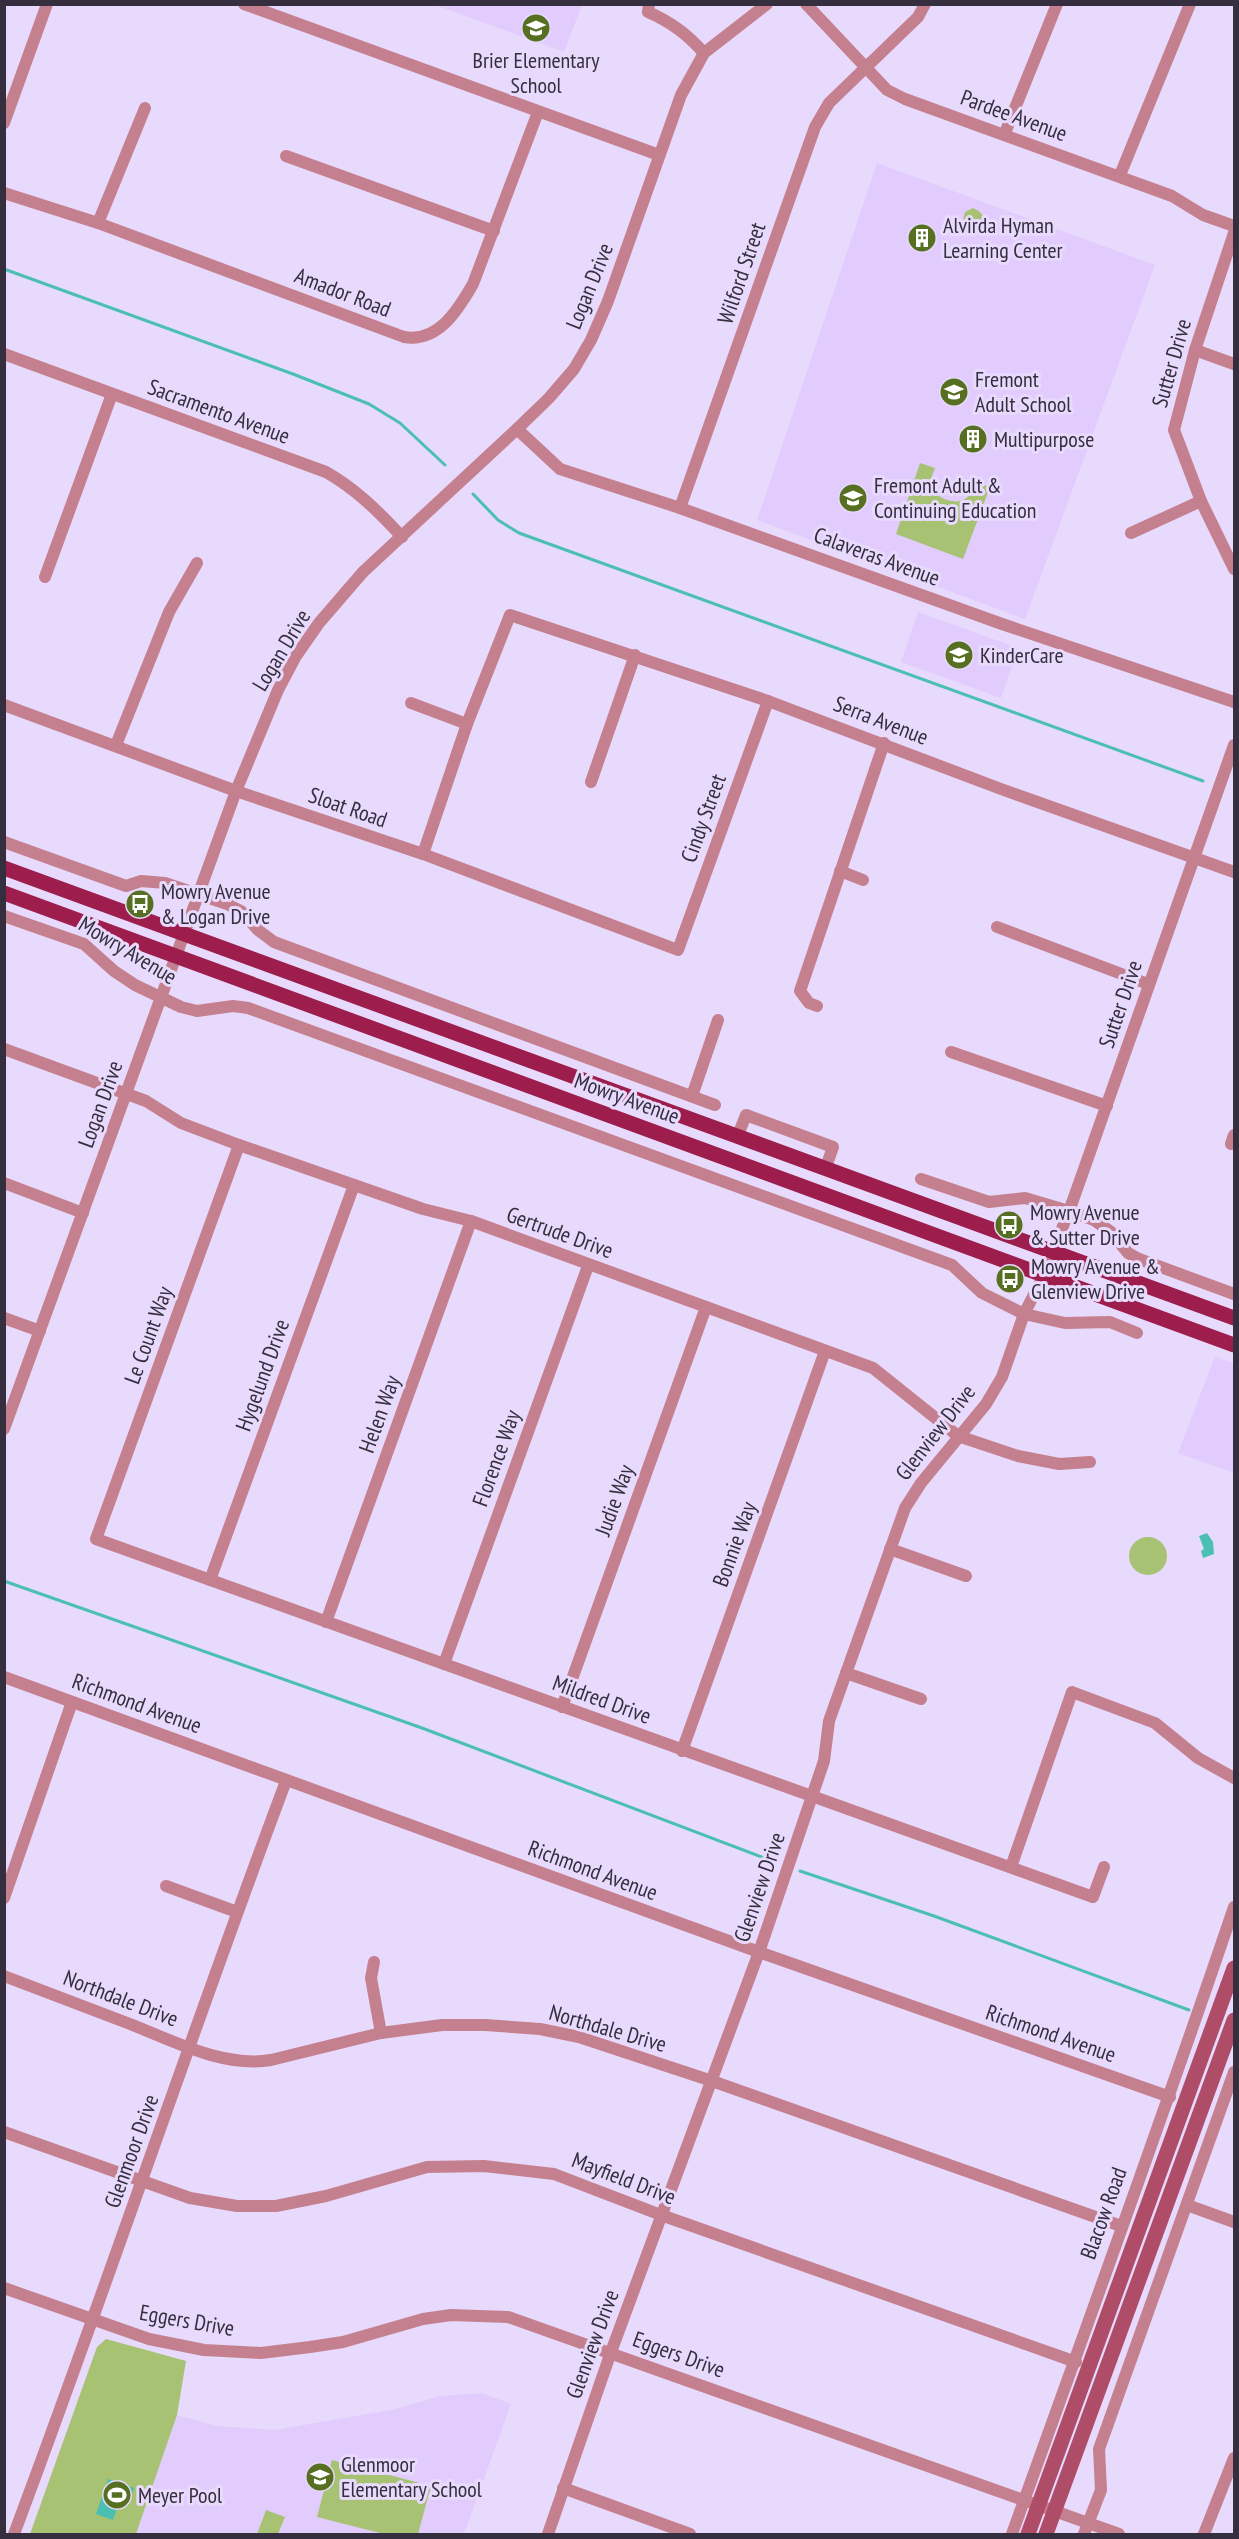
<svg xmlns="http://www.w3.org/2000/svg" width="1239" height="2539" font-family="'PT Sans Narrow',sans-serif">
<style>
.built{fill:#e2ccfe}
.green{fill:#a6c272}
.water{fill:#4abfb2}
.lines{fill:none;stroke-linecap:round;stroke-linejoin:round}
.stream{stroke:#4abfb2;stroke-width:3}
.minor{stroke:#c4808f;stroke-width:12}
.secondary{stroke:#af4d68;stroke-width:15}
.primary{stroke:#9d1e4d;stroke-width:15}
.labels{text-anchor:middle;stroke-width:6;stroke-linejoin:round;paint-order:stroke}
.poi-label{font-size:22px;fill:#352e3e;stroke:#e8dafc;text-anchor:start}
.street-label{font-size:22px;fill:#352e3e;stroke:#e8dafc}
</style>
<rect width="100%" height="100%" fill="#e8dafc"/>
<!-- built -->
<g class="built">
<polygon points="435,5 582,4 582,5 564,52"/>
<polygon points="877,163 1155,265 1025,619 757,520"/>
<polygon points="918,612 1018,648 1001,698 901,662"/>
<polygon points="1215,1356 1234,1364 1234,1473 1178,1453"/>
<polygon points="482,2393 511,2404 464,2534 136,2534 177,2415 217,2426 275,2430 396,2409 440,2396"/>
</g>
<!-- green -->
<g class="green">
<polygon points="973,208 979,211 985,218 982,226 969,227 963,220 965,212"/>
<path d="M920,463l15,5c-2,4 -4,10 -4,14 0,15 23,24 34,17 6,-4 8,-10 10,-17l15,5 -27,72 -67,-25z"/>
<circle cx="1148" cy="1556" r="19"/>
<polygon points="106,2339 186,2361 177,2415 136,2534 30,2534 97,2347"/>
<polygon points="332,2460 431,2486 418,2534 384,2534 317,2517"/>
<polygon points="266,2510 285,2517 278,2534 257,2534"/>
</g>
<!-- water -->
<g class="water">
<polygon points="1207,1533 1213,1542 1214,1554 1203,1558 1201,1551 1204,1549 1199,1536"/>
<polygon points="108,2479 134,2488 128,2505 119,2502 113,2520 96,2514"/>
</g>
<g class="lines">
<!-- stream -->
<g class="stream">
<polyline points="4,269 293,374 369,404 400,423 445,465"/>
<polyline points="473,494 498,520 519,533 1203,781"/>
<polyline points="4,1581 422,1728 772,1861"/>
<polyline points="800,1871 934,1916 1189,2010"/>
</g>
<!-- minor -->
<g class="minor">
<polyline points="244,4 659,155"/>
<path d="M649,4l-1,8c23,10 39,22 56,41"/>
<polyline points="806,4 887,90 905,99 1172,196 1203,215 1234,226"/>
<polyline points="4,123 47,4"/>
<polyline points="1005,133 1057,4"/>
<polyline points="286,156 494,231"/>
<polyline points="1120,175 1190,4"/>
<path d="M4,193l94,30 306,114c34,6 54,-27 69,-53l65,-172"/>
<polyline points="98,223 145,108"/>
<polyline points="1234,233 1195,350 1174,430 1201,501 1234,569"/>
<polyline points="1195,350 1234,364"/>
<path d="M4,354l322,118c30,17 53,40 76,65"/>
<polyline points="517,429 560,469 680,508 1002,624 1234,702"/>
<polyline points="680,508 815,127 829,103 918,17 925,4"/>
<polyline points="1131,533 1201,501"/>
<polyline points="45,577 112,394"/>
<polyline points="411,703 467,724"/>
<polyline points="4,705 236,791 423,854 678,950 768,701"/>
<polyline points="116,745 169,612 197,563"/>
<polyline points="591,782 635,655"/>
<polyline points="4,842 126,886 141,881 165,883 227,904 241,911 258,930 274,942 715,1105"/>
<polyline points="423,854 467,724 510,615 768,701 1001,789 1234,872"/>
<polyline points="840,871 863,880"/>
<polyline points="4,916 84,944 114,971 135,985 181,1007 197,1011 233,1006 248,1008 952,1265 982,1293 1024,1314 1065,1323 1110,1322 1137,1333"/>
<polyline points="997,927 1148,984"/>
<polyline points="817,1006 809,1003 800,991 884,743"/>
<polyline points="4,1049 146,1101 181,1123 239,1145 423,1209 471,1221 873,1368 958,1436 1018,1456 1059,1464 1090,1462"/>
<polyline points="951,1052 1107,1106"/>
<polyline points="692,1096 718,1020"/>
<polyline points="738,1135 746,1115 833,1147 826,1167"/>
<polyline points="1231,1144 1234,1135"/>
<polyline points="239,1145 96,1539 1093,1897 1104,1867"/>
<polyline points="921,1179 989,1202 1025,1198 1069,1211 1094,1220 1111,1232 1128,1253 1139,1259 1234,1294"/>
<polyline points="4,1183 83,1213"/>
<polyline points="4,1318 40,1331"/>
<polyline points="4,1429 236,791 278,690 296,656 319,623 363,572 517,429 549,398 574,369 591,340 608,301 681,95 704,53 767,4"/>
<polyline points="890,1549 966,1576"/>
<polyline points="210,1580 354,1185"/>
<polyline points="326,1622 471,1221"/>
<polyline points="444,1664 588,1266"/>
<polyline points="846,1673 921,1699"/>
<polyline points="4,1677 759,1952 1170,2097"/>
<polyline points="562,1707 706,1307"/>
<polyline points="682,1751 825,1351"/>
<polyline points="1011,1867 1072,1692 1155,1723 1198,1758 1234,1778"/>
<polyline points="166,1886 237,1912"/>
<polyline points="4,1898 72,1702"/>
<polyline points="374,1962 371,1978 381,2033"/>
<path d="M4,1976c42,16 84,32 126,48 44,17 93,44 141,36l110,-27 61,-8h43l55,4 39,8 133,44 409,145"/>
<polyline points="4,2132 190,2198 237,2206 276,2206 326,2196 427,2167 484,2166 554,2174 661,2215 1076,2362"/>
<polyline points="1187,2205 1234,2222"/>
<polyline points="4,2288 149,2339 204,2350 261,2353 310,2347 343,2342 423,2319 451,2315 508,2317 1119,2534"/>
<polyline points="563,2488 690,2534"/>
<path d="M14,2534c94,-250 178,-503 272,-753"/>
<polyline points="548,2534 611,2352 759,1952 824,1761 829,1721 905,1508 921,1483 986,1404 1002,1377 1024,1314 1044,1275 1072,1203 1234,745"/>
<path d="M1012,2534c75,-208 151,-417 222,-627"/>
<polyline points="1084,2534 1101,2490 1099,2449 1234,2072"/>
<polyline points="1204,2534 1234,2458"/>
</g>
<!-- secondary -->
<g class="secondary">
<polyline points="1028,2534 1234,1968"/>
<polyline points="1046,2534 1234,2020"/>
</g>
<!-- primary -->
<g class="primary">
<polyline points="4,868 1234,1318"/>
<polyline points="4,893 1234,1345"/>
</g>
</g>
<!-- icons -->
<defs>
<g id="school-disc" transform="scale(1.5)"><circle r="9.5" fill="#576f21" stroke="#e8dafc"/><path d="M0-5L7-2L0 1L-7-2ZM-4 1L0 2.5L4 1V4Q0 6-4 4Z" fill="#fff"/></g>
<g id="building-disc" transform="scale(1.5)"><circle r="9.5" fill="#576f21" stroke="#e8dafc"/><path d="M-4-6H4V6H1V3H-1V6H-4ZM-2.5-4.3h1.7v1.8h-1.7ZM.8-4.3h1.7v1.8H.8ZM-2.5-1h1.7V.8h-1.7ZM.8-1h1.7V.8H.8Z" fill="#fff"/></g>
<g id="university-disc" transform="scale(1.5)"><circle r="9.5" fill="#576f21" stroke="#e8dafc"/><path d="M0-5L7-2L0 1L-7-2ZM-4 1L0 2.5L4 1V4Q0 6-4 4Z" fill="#fff"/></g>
<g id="bus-disc" transform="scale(1.5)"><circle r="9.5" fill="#576f21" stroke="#e8dafc"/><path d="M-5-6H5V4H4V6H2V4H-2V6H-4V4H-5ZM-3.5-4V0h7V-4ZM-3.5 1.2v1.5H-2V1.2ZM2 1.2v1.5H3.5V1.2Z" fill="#fff"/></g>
<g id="stadium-disc" transform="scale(1.5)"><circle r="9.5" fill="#576f21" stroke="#e8dafc"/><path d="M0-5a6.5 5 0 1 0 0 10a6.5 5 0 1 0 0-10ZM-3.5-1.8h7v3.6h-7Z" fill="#fff"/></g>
</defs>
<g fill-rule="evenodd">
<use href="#school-disc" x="536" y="28"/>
<use href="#building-disc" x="922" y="238"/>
<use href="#school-disc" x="954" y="392"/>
<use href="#building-disc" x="973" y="439"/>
<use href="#university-disc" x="853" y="498"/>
<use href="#school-disc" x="959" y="655"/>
<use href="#bus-disc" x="140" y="904"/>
<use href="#bus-disc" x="1009" y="1225"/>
<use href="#bus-disc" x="1010" y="1279"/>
<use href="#school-disc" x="320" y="2477"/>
<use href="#stadium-disc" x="117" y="2495"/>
</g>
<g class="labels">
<!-- poi labels -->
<g class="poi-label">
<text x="536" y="68" text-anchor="middle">Brier Elementary<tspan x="536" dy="25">School</tspan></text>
<text x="943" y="233">Alvirda Hyman<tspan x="943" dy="25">Learning Center</tspan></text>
<text x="975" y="387">Fremont<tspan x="975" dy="25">Adult School</tspan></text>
<text x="994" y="447">Multipurpose</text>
<text x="874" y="493">Fremont Adult &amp;<tspan x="874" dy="25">Continuing Education</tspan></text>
<text x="980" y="663">KinderCare</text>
<text x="161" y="899">Mowry Avenue<tspan x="161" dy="25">&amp; Logan Drive</tspan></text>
<text x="1030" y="1220">Mowry Avenue<tspan x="1030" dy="25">&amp; Sutter Drive</tspan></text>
<text x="1031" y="1274">Mowry Avenue &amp;<tspan x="1031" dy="25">Glenview Drive</tspan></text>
<text x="341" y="2472">Glenmoor<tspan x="341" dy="25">Elementary School</tspan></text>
<text x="138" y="2503">Meyer Pool</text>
</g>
<!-- street labels -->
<g class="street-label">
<text transform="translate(1014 115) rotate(20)" y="8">Pardee Avenue</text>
<text transform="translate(741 273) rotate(-71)" y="8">Wilford Street</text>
<text transform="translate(589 286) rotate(-68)" y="8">Logan Drive</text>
<text transform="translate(343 292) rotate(21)" y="8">Amador Road</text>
<text transform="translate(1171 363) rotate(-74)" y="8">Sutter Drive</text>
<text transform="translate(219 411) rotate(20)" y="8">Sacramento Avenue</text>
<text transform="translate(877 556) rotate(20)" y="8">Calaveras Avenue</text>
<text transform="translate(281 650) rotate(-59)" y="8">Logan Drive</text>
<text transform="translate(881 720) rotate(21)" y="8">Serra Avenue</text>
<text transform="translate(348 807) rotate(19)" y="8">Sloat Road</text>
<text transform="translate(703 818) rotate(-70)" y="8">Cindy Street</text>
<text transform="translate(128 950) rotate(31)" y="8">Mowry Avenue</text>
<text transform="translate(1120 1004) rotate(-71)" y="8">Sutter Drive</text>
<text transform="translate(627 1098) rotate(20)" y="8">Mowry Avenue</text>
<text transform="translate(100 1104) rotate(-70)" y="8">Logan Drive</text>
<text transform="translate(560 1232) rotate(20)" y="8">Gertrude Drive</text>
<text transform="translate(148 1335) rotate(-70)" y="8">Le Count Way</text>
<text transform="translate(262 1375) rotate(-70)" y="8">Hygelund Drive</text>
<text transform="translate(379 1414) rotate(-70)" y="8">Helen Way</text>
<text transform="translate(935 1432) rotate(-52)" y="8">Glenview Drive</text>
<text transform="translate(496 1458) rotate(-70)" y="8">Florence Way</text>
<text transform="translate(614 1500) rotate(-70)" y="8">Judie Way</text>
<text transform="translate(734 1544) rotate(-70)" y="8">Bonnie Way</text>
<text transform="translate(602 1699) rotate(20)" y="8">Mildred Drive</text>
<text transform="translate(137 1703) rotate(20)" y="8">Richmond Avenue</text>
<text transform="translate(593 1870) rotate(20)" y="8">Richmond Avenue</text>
<text transform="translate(759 1887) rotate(-71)" y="8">Glenview Drive</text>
<text transform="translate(121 1998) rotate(21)" y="8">Northdale Drive</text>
<text transform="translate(608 2028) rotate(16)" y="8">Northdale Drive</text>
<text transform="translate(1051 2033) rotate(19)" y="8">Richmond Avenue</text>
<text transform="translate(131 2151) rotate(-70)" y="8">Glenmoor Drive</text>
<text transform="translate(624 2178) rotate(21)" y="8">Mayfield Drive</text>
<text transform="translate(1103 2213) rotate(-70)" y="8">Blacow Road</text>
<text transform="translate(187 2320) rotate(10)" y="8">Eggers Drive</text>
<text transform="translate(592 2344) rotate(-70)" y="8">Glenview Drive</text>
<text transform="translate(679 2354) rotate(20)" y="8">Eggers Drive</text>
</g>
</g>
<!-- border -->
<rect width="1239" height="2539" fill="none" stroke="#352e3e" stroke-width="12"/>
</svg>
